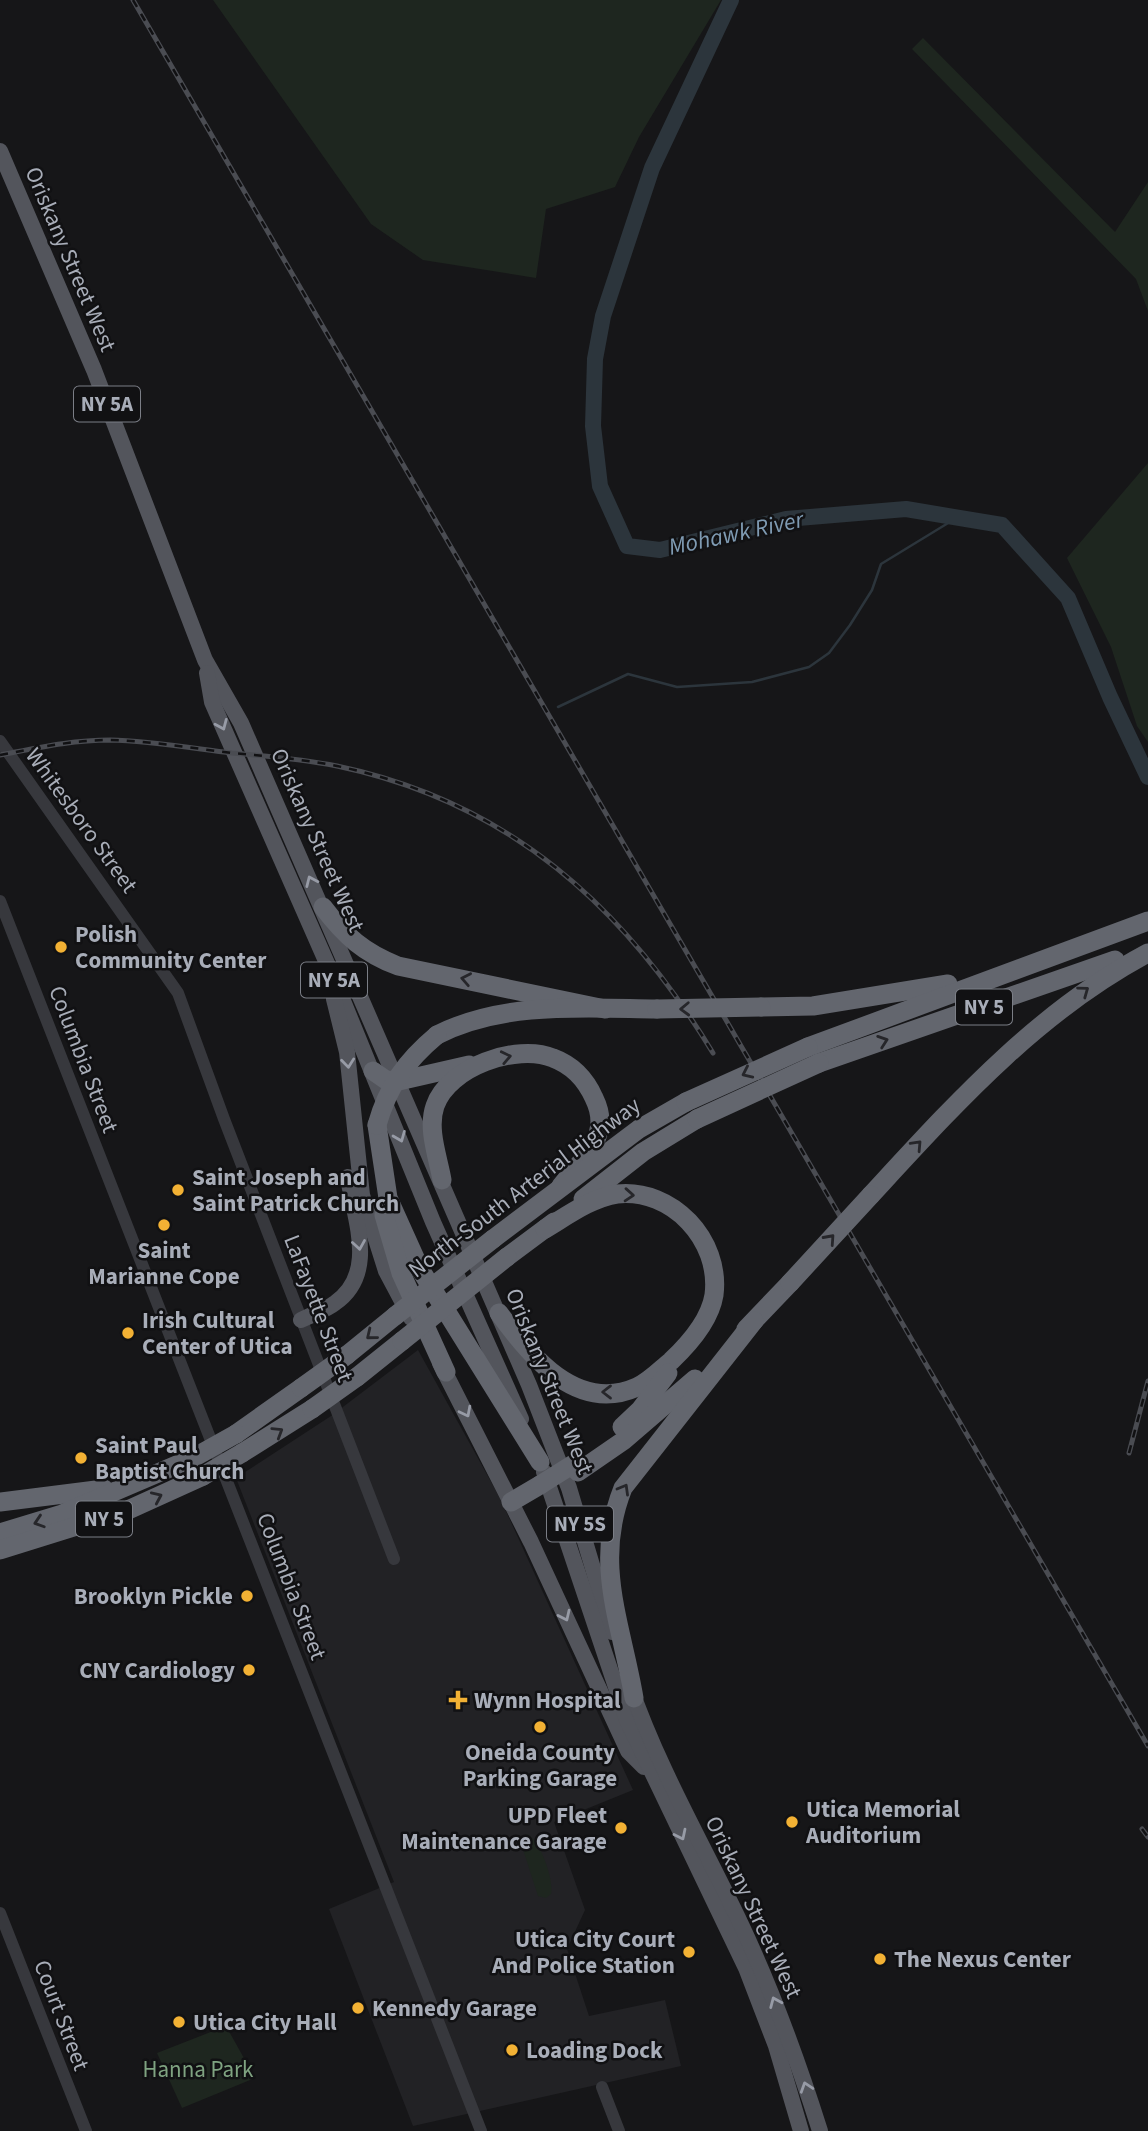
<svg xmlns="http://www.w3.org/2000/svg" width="1148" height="2131" font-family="'Source Sans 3',sans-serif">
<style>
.built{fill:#222225}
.green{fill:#1e261f}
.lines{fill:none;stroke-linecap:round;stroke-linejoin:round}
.stream{stroke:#2c353c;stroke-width:2.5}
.river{stroke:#2c353c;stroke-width:16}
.minor{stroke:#37383d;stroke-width:12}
.major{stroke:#53555c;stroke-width:16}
.highway{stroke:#63666e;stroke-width:19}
.rail-casing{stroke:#4a4c52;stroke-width:5}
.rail{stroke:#111113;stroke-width:2.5;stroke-dasharray:8;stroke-linecap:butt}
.highway-bridge{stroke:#63666e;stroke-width:19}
.oneway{stroke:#979ba6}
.oneway2{stroke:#26262a}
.poi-dot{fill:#f2b134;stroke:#111113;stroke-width:2.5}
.labels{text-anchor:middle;stroke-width:5;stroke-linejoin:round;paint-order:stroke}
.shield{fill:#111113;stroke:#7b7e86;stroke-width:2}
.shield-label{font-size:21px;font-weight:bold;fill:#a8adb8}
.street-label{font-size:23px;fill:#a8adb8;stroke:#111113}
.poi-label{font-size:23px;font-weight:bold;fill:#a8adb8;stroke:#111113;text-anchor:start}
.park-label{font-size:23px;fill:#7fa381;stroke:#111113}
.water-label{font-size:24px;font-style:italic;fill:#7f9bb3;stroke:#111113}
</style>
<rect width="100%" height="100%" fill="#161618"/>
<!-- built -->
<polygon class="built" points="418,1350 500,1498 633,1790 554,1822 585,1910 567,1949 589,2016 665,2000 681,2066 413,2126 329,1909 394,1882 236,1478 331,1416"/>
<!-- green -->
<g class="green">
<polygon points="213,0 721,0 639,137 615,187 546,209 536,278 423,260 371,224"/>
<polygon points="923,38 1115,232 1148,182 1148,311 1136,279 912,49"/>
<polygon points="1148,463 1148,742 1137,726 1111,647 1067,558"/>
<path d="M527,1834c13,6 27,46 24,60l-5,4 -8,-2 -18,-56z"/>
<polygon points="226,2026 255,2078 182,2108 157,2053"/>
</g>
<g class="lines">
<!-- stream -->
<polyline class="stream" points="558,707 628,674 677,687 752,682 809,667 829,653 850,625 872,590 881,564 958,517"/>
<!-- river -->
<polyline class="river" points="731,0 652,168 603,316 595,359 593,426 600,486 627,546 660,550 786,519 906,509 1002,525 1068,598 1110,697 1148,777"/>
<!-- minor -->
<g class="minor">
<polyline points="0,741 178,993 224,1119 394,1559"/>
<polyline points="0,901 481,2131"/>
<polyline points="0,1913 86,2131"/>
<polyline points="602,2087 619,2131"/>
</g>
<!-- major -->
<g class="major">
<polyline points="0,151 94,370 205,660 241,723 529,1385 569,1488 612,1632"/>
<polyline points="207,673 212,702 337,986 433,1222 521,1419"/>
<polyline points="334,999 347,1052 362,1195 386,1271 411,1318"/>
<path d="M301,1320c11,-6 24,-9 34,-17 43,-30 19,-84 13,-126"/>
<polyline points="440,1363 531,1542 628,1751 644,1767"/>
<polyline points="544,1472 627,1720 746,1968 776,2046 801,2131"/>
<path d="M630,1686c28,81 71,155 108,232 33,69 59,140 82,213"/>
</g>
<!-- highway -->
<g class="highway">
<path d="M323,907c22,29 41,46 75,59l207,43"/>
<polyline points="761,1007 813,1006 948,984"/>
<path d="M437,1035c66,-34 148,-27 220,-26"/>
<polyline points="808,1047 1148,921"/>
<polyline points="819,1063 1115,960"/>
<polyline points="373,1071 386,1080 399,1081 469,1065"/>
<polyline points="377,1125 388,1198 420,1269 540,1462"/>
<path d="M442,1180c-4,-23 -15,-51 -7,-74 13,-39 82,-63 118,-48 19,7 33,22 41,40 6,12 8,23 4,36 -6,19 -25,36 -37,52"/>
<path d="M871,1195c84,-91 166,-183 277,-242"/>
<polyline points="583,1199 643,1152 697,1119"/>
<polyline points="384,1215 401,1273 446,1372"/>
<polyline points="493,1239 639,1129 686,1102"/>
<polyline points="507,1257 554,1222"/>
<path d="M499,1313c31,43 78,101 138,74 13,-6 23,-17 34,-26 18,-17 39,-41 43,-66 7,-55 -42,-107 -97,-101 -26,4 -50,22 -72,35"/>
<polyline points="746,1329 790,1283"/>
<polyline points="347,1355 395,1316"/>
<polyline points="357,1377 402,1341"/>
<polyline points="622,1427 640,1410 668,1373"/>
<polyline points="236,1434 301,1388"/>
<polyline points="242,1453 312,1409"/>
<polyline points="578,1472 623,1441 695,1379"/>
<polyline points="0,1502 104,1489"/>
<polyline points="511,1502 540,1485"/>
<polyline points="0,1533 62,1514 193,1458"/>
<polyline points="0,1550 128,1510 203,1476"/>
<path d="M634,1698c-13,-76 -41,-135 -11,-210l131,-167"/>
</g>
<!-- rail casing -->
<g class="rail-casing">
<g id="rail">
<polyline points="133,0 1148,1746"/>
<path d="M0,755c37,-7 72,-15 110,-15 40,1 81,8 122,13 35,3 70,6 105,13 172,36 287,140 376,287"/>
<polyline points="1129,1453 1148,1381"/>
<polyline points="1142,1829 1148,1837"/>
</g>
</g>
<!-- rail -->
<use href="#rail" class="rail"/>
<!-- highway-bridge -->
<g class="highway-bridge">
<polyline points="657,1009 761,1007"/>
<polyline points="686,1102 808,1047"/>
<polyline points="697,1119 819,1063"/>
<path d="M377,1125c11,-39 29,-64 60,-90"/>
<polyline points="790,1283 871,1195"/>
<polyline points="395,1316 493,1239"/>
<polyline points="402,1341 507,1257"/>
<polyline points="301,1388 347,1355"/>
<polyline points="312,1409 357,1377"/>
<polyline points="193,1458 236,1434"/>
<polyline points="203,1476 242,1453"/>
<polyline points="540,1485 575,1463"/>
</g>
</g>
<!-- one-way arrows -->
<defs><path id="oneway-chevron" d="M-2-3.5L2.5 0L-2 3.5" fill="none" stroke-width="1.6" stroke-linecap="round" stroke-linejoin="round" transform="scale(1.75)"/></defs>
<g class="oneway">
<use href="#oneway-chevron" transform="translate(222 725) rotate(67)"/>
<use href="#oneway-chevron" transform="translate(311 881) rotate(-114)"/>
<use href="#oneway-chevron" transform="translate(348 1063) rotate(84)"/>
<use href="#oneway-chevron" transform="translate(400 1137) rotate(68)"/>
<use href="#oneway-chevron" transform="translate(359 1245) rotate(81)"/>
<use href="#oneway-chevron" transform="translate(466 1412) rotate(63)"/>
<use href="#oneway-chevron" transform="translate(565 1616) rotate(65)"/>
<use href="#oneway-chevron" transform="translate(681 1835) rotate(64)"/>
<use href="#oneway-chevron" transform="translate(775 2002) rotate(-113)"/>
<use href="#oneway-chevron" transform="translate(806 2087) rotate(-108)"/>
</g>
<g class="oneway2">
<use href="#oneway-chevron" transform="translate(466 979) rotate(-169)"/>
<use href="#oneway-chevron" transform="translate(1084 991) rotate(-36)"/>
<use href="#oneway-chevron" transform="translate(685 1009) rotate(178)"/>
<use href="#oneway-chevron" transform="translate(883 1041) rotate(-19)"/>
<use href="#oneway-chevron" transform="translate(506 1057) rotate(-12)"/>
<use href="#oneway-chevron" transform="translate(747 1073) rotate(155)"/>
<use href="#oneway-chevron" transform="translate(917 1145) rotate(-47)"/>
<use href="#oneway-chevron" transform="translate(629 1195) rotate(4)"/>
<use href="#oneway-chevron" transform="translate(830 1239) rotate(-48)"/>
<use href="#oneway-chevron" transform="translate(371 1335) rotate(141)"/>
<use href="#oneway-chevron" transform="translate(607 1392) rotate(180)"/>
<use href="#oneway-chevron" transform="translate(278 1432) rotate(-32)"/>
<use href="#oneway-chevron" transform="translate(624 1489) rotate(-60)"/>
<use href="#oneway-chevron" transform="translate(157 1497) rotate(-24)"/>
<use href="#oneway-chevron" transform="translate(39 1522) rotate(162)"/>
</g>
<!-- markers -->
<g class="poi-dot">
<circle cx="61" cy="947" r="7"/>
<circle cx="178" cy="1190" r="7"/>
<circle cx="164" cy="1225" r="7"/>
<circle cx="128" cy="1333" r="7"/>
<circle cx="81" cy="1458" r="7"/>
<circle cx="247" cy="1596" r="7"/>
<circle cx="249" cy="1670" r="7"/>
<path d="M454.5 1689.5h7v7h7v7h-7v7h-7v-7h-7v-7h7z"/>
<circle cx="540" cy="1727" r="7"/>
<circle cx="792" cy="1822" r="7"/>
<circle cx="621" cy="1828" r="7"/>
<circle cx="689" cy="1952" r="7"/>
<circle cx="880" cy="1959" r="7"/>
<circle cx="358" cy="2008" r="7"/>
<circle cx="179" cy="2022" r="7"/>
<circle cx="512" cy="2050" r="7"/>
</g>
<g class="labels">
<!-- shield labels -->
<g class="shield">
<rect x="74" y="386.5" width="66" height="35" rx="5"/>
<rect x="301" y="962.5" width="66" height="35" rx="5"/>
<rect x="956" y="989.5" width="56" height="35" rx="5"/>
<rect x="76" y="1501.5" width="56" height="35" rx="5"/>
<rect x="547" y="1506.5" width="66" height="35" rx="5"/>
</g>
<g class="shield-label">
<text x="107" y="411">NY 5A</text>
<text x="334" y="987">NY 5A</text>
<text x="984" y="1014">NY 5</text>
<text x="104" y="1526">NY 5</text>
<text x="580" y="1531">NY 5S</text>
</g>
<!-- street labels -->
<g class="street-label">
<text transform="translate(71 259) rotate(67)" y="8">Oriskany Street West</text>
<text transform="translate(82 820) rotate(54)" y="8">Whitesboro Street</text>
<text transform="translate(318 840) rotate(66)" y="8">Oriskany Street West</text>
<text transform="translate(84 1059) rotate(69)" y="8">Columbia Street</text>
<text transform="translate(524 1187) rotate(-37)" y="8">North-South Arterial Highway</text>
<text transform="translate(319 1308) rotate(69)" y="8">LaFayette Street</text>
<text transform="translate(550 1381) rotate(68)" y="8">Oriskany Street West</text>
<text transform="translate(292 1586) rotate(69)" y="8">Columbia Street</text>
<text transform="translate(754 1907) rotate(65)" y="8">Oriskany Street West</text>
<text transform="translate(62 2015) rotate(69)" y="8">Court Street</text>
</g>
<!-- poi labels -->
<g class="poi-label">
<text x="75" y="942">Polish<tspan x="75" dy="26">Community Center</tspan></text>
<text x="192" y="1185">Saint Joseph and<tspan x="192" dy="26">Saint Patrick Church</tspan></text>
<text x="164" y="1258" text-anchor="middle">Saint<tspan x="164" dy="26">Marianne Cope</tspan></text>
<text x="142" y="1328">Irish Cultural<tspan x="142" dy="26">Center of Utica</tspan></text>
<text x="95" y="1453">Saint Paul<tspan x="95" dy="26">Baptist Church</tspan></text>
<text x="233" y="1604" text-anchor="end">Brooklyn Pickle</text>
<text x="235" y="1678" text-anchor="end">CNY Cardiology</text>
<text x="474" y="1708">Wynn Hospital</text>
<text x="540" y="1760" text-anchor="middle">Oneida County<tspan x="540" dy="26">Parking Garage</tspan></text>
<text x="806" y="1817">Utica Memorial<tspan x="806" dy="26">Auditorium</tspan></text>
<text x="607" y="1823" text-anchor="end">UPD Fleet<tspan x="607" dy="26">Maintenance Garage</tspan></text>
<text x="675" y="1947" text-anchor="end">Utica City Court<tspan x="675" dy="26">And Police Station</tspan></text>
<text x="894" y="1967">The Nexus Center</text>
<text x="372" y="2016">Kennedy Garage</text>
<text x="193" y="2030">Utica City Hall</text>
<text x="526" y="2058">Loading Dock</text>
</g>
<!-- park labels -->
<g class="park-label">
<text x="198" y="2077">Hanna Park</text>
</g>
<!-- water labels -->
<g class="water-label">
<text transform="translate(736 533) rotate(-12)" y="8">Mohawk River</text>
</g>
</g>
</svg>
